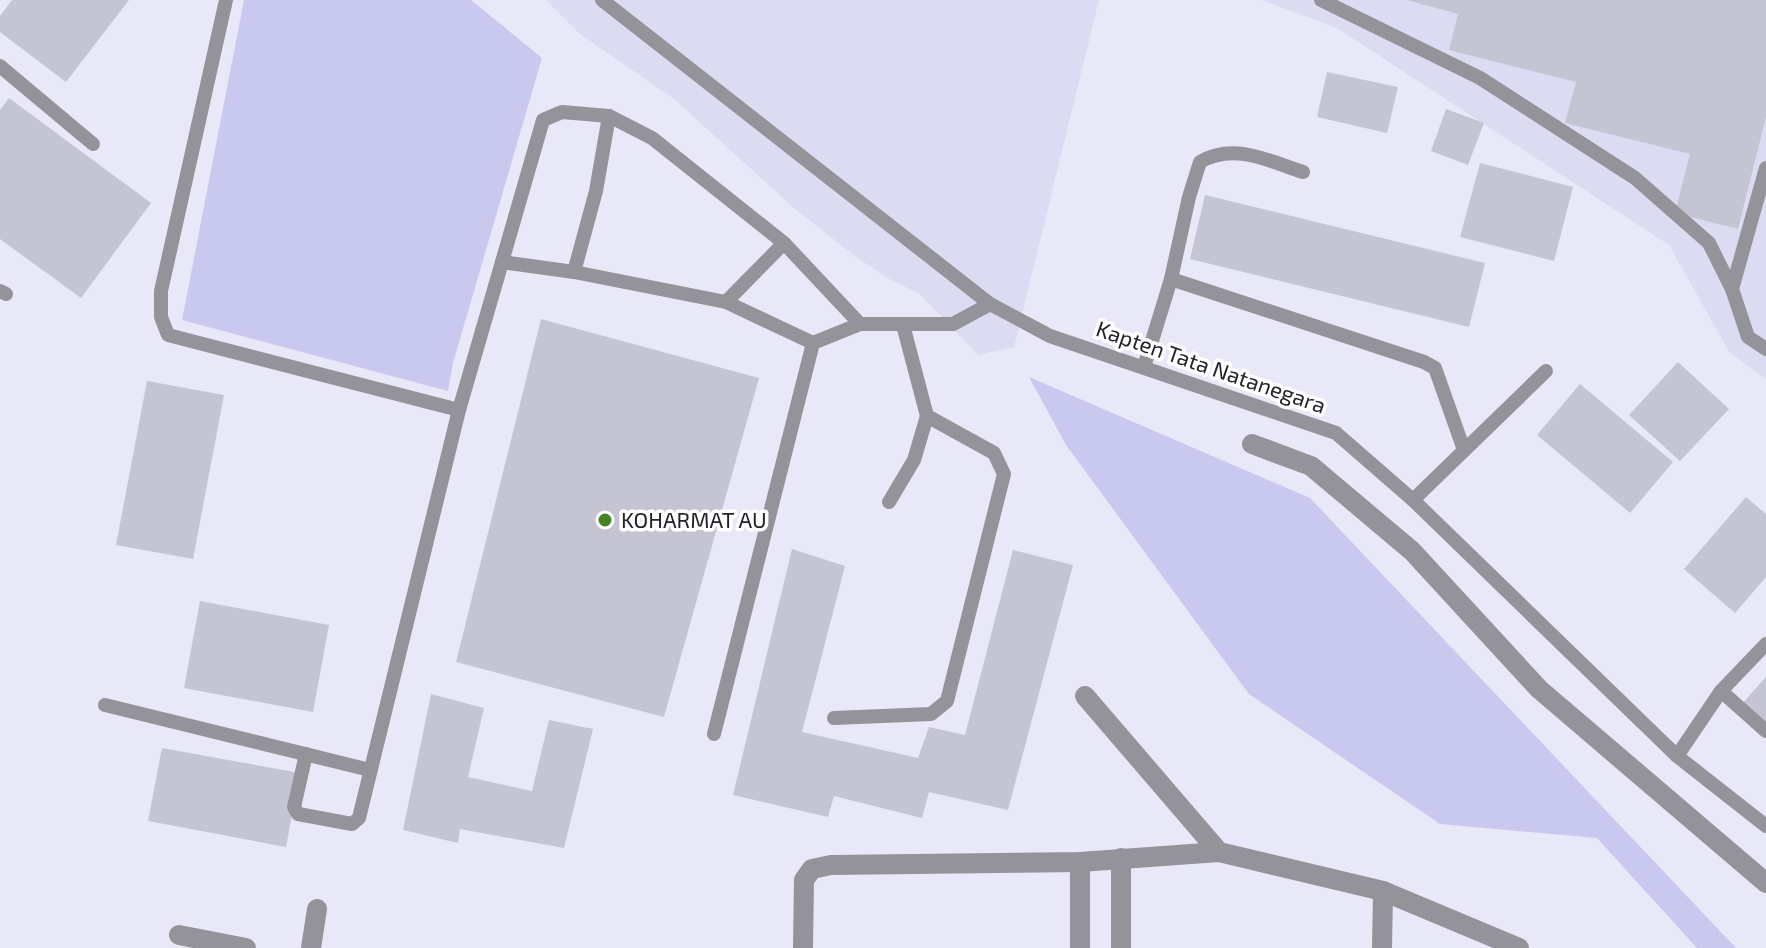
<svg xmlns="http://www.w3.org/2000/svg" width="1766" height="948" font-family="'Exo 2',sans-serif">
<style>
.built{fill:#dbdbf2}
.green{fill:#c9c8ee}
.building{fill:#c4c4d3}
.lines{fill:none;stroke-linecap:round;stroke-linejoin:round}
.service{stroke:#939399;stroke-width:14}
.minor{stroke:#939399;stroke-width:20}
.poi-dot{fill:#458221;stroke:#fff;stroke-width:3}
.labels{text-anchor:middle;stroke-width:7;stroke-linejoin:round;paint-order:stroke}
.street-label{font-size:22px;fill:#232329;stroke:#fff}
.poi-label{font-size:22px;fill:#232329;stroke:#fff;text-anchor:start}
</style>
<rect width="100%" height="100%" fill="#e8e8f8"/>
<!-- built -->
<g class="built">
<polygon points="546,0 1099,0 1014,347 978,355 920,294 891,280 859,259 795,209 674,99 580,34"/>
<polygon points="1262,0 1766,0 1766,379 1730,353 1669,245 1337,28"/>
</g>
<!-- green -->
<g class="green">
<polygon points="244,0 471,0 542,58 453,363 448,391 182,320"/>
<polygon points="1029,377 1310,498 1736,948 1697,948 1597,838 1440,824 1249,694 1066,445"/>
</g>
<!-- building -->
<g class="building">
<polygon points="12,0 129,0 66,82 0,32 0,16"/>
<polygon points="1407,0 1766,0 1766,117 1738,229 1675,213 1690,154 1565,123 1576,82 1449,50 1458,14"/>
<polygon points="1327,72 1398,87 1387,133 1317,117"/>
<polygon points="9,98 151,203 81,298 0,239 0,110"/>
<polygon points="1446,109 1484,123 1468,165 1431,151"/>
<polygon points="1480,163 1573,187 1554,261 1460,237"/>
<polygon points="1205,195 1485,263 1469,327 1190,259"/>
<polygon points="541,319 759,378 664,717 456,662"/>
<polygon points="1678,362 1729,409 1680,461 1629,415"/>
<polygon points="147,381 224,395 193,559 116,545"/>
<polygon points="1580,384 1673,462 1630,513 1537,435"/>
<polygon points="1746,497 1766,514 1766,577 1735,613 1684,569"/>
<polygon points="792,549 845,566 802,732 918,758 929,727 965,735 1013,550 1073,565 1008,810 929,792 922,818 834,796 828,817 733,795"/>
<polygon points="200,601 329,625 313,712 184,688"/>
<polygon points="1766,677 1766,728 1740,706"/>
<polygon points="431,694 484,708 468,777 532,791 549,720 593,729 564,848 460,829 458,843 403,830"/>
<polygon points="162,748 300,773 286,847 148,821"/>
</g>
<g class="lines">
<!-- service -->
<g class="service">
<polyline points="226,0 161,291 161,317 168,335 459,410"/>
<polyline points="602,0 990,304 1050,336 1336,433 1413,500 1677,756 1766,826"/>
<polyline points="1321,0 1480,78 1635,178 1709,243 1732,289 1748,337 1766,349"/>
<polyline points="0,66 93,144"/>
<polyline points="502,262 543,120 562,112 609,116 652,138 784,243"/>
<polyline points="574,272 596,191 609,116"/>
<polyline points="1171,279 1424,362 1435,368 1464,450"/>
<polyline points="1732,289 1766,168"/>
<polyline points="0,291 6,294"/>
<polyline points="726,302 784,243 860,324"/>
<path d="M1144,367l27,-88 18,-82 11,-35c34,-20 69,-1 103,10"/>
<polyline points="1413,500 1546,371"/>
<polyline points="889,502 914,460 927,416 903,325"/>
<polyline points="1721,691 1766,731"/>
<polyline points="105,705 370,770"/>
<polyline points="834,718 931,714 947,701 1004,474 994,453 927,416"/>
<polyline points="714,734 813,343 860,324 953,324 990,304"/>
<polyline points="306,754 294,807 298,814 352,824 359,818 459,410 502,262 574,272 726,302 813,343"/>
<polyline points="1677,756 1721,691 1766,644"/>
</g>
<!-- minor -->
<g class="minor">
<polyline points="1252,444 1311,466 1412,551 1539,689 1766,883"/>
<polyline points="1085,696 1219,852"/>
<polyline points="1080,862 1080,948"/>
<polyline points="179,935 246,948"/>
<polyline points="311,948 317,909"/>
<polyline points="803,948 804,880 812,869 831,865 1080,862 1219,852 1383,891 1519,948"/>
<polyline points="1121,948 1121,858"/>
<polyline points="1382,948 1383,891"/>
</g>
</g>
<!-- markers -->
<circle class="poi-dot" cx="605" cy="520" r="8"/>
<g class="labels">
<!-- street labels -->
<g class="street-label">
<text transform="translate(1211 367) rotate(19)" y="8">Kapten Tata Natanegara</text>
</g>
<!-- poi labels -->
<g class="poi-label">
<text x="621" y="528">KOHARMAT AU</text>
</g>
</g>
</svg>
